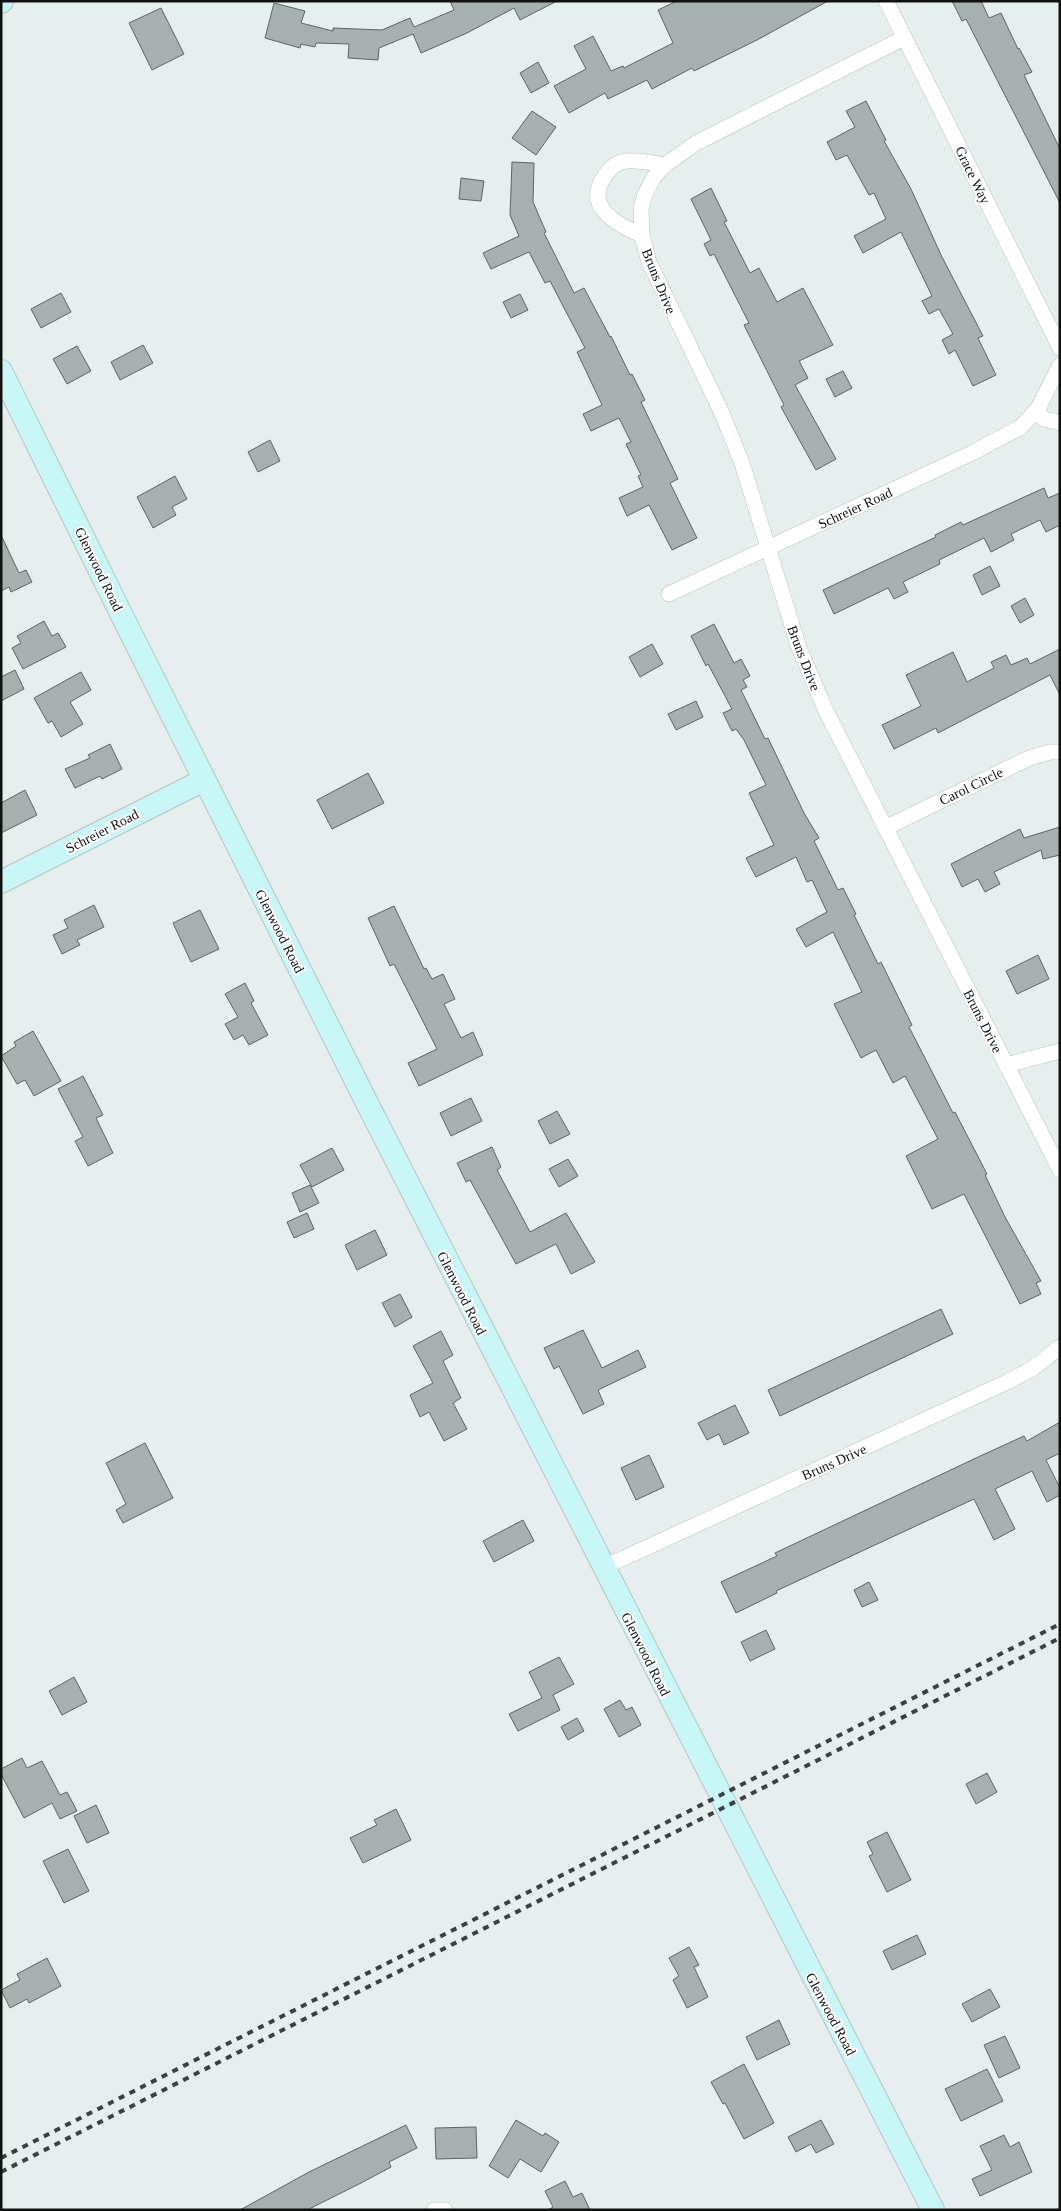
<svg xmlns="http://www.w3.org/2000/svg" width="1061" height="2211" font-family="Georgia,serif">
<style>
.building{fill:#a7afaf;stroke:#5e6565}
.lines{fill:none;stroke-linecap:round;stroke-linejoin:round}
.street-casing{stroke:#bbc2c2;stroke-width:16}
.secondary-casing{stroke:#bbc2c2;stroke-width:24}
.street{stroke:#fff;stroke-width:15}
.secondary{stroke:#c9f6f7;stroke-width:22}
.rail{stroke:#3d4040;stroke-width:4;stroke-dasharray:6 6;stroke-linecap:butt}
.labels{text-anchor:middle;stroke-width:4;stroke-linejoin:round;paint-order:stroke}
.street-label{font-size:14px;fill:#101212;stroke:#fff}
</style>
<rect width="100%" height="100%" fill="#e6eeee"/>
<!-- building -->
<g class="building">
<polygon points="450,1 557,1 520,20 514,8 467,33 421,53 413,34 379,48 378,60 348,58 349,44 316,43 315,47 301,44 300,48 265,38 274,3 305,11 301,23 333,31 333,28 382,30 410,18 414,27 454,10"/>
<polygon points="677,1 828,1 757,40 694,71 692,68 652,89 647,80 608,99 605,93 569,113 554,86 586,69 574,46 593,36 611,71 623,66 624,68 673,43 658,10"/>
<polygon points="952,1 981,1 989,18 1001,13 1018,49 1019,48 1032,72 1024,75 1060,149 1060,203 966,19 962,21"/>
<polygon points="161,8 184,54 152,70 129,23"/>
<polygon points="538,62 549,83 531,93 520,73"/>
<polygon points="866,101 886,140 884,141 911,189 942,257 983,336 978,338 996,375 973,386 955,350 949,354 942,340 953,334 939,309 929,314 922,301 932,296 901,232 863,253 854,236 886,219 874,193 869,195 847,155 836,160 827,142 855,127 846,111"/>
<polygon points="532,111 556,127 536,155 512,138"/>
<polygon points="512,162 534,163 533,202 546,232 544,233 574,293 584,288 610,337 611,336 630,375 632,374 645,400 641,402 678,479 670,483 697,538 672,550 649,505 627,516 619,498 643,487 638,476 641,475 626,444 631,442 619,418 591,431 583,414 602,405 577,352 585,348 550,281 545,283 529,252 491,269 483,253 519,236 510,215"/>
<polygon points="461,178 484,181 481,201 459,199"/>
<polygon points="711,188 727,221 724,222 750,273 759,268 777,302 803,288 833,345 799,361 808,378 795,385 836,459 816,470 781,407 784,405 744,325 749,323 714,254 710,256 704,244 711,240 691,199"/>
<polygon points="61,293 71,312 41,328 31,309"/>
<polygon points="520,294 528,310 511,318 503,302"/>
<polygon points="143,345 153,363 120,380 111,362"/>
<polygon points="77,346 91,371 67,384 53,359"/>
<polygon points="843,371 852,388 835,397 826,379"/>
<polygon points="270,440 280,461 258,472 248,452"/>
<polygon points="175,476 187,499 172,507 176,515 153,528 137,497"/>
<polygon points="1044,488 1048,498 1060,493 1060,525 1046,532 1040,520 1011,534 1014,540 991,552 984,538 939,560 940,564 903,582 908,592 894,599 888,588 834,614 823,590 936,537 935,535 961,522 963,525"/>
<polygon points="1,535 19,573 26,570 32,582 11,592 9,587 1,591"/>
<polygon points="990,566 1000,586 982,595 973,575"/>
<polygon points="1025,598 1034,615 1020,623 1011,606"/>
<polygon points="44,621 52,636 58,633 66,647 23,669 12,648 21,643 17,636"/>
<polygon points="714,624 734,663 741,659 750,676 743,680 747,687 741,690 765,739 768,738 804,813 819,838 814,841 838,890 843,888 856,914 854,915 878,964 881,962 912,1025 909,1027 928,1064 953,1113 955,1112 987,1174 985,1175 1005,1217 1041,1281 1036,1283 1041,1294 1020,1304 964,1194 932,1209 906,1156 938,1139 905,1076 893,1083 876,1050 861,1058 834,1004 862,992 833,932 806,947 796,929 827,912 812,880 807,882 796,857 756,877 746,858 774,845 749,793 766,785 744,740 736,729 732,731 723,713 732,709 708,664 706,666 691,636"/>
<polygon points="652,644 663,664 640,677 629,657"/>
<polygon points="1060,649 1060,695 1050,675 938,733 936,728 894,749 882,725 921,706 906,675 953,652 967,682 994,668 991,662 1006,655 1011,665 1027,658 1030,664"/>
<polygon points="15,670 24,689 1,701 1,677"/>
<polygon points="81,672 91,690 70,702 83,724 61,737 52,721 48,723 34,698"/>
<polygon points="696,701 703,717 676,730 668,714"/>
<polygon points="110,744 122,769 102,779 100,776 75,788 65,769 90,758 88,755"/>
<polygon points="368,773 384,803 332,829 317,800"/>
<polygon points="25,790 37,815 1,833 1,803"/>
<polygon points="1060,827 1060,855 1043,859 1041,850 994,872 1000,884 985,892 978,879 962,887 951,864 1020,829 1024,838"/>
<polygon points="94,905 104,927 77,940 80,945 62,954 53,935 68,928 64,920"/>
<polygon points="394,906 424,969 426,968 432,979 443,974 455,999 444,1004 461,1038 473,1032 483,1055 419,1086 408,1063 437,1049 394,964 390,966 368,918"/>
<polygon points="200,910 219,949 191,962 173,923"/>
<polygon points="1038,955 1049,979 1017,994 1006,971"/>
<polygon points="245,983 254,1001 251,1003 268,1035 249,1045 243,1035 234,1040 225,1024 238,1017 225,994"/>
<polygon points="33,1031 61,1081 34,1096 25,1080 17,1084 1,1056 16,1046 14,1042"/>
<polygon points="83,1076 103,1115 96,1118 113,1153 88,1166 75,1141 83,1137 58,1089"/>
<polygon points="471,1098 482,1121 451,1136 440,1113"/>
<polygon points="557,1111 570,1134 550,1144 538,1121"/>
<polygon points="492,1147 501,1167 497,1170 530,1232 566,1213 595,1262 571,1274 556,1244 516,1264 470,1180 466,1182 457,1163"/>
<polygon points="332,1148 344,1170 312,1187 300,1165"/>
<polygon points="568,1159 578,1176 559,1187 549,1169"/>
<polygon points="310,1185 319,1203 300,1212 292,1193"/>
<polygon points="307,1213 314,1229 294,1238 287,1222"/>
<polygon points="375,1230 387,1255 357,1270 345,1245"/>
<polygon points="400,1294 412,1317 395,1327 382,1303"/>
<polygon points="941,1309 953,1334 780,1416 768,1390"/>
<polygon points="583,1330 602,1368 638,1350 646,1367 598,1390 604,1404 583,1414 559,1366 554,1369 544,1348"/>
<polygon points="441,1331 453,1355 443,1361 461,1398 453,1403 467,1429 444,1441 429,1412 420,1417 410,1395 433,1383 413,1346"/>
<polygon points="735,1405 749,1433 724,1445 719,1434 707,1440 698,1423"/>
<polygon points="1060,1422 1060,1453 1046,1460 1060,1488 1060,1495 1047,1502 1032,1471 995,1489 1015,1529 994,1540 974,1499 776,1591 777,1593 736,1613 721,1582 777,1556 775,1553 976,1458 1024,1436 1027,1441"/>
<polygon points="145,1443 173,1498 123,1523 116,1510 126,1504 106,1463"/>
<polygon points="649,1455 664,1487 636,1500 621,1468"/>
<polygon points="523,1520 534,1541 494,1562 483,1541"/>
<polygon points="869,1582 878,1600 862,1607 854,1590"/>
<polygon points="766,1630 775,1649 750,1661 741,1642"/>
<polygon points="559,1657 574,1684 553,1695 560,1710 518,1731 509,1714 542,1698 529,1672"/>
<polygon points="74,1677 87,1702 62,1715 49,1691"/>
<polygon points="620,1700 626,1710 632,1707 641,1725 619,1737 604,1709"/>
<polygon points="577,1718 584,1731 568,1740 561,1727"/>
<polygon points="22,1758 27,1768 42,1761 60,1795 67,1792 77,1811 60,1819 52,1803 24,1818 1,1774 1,1769"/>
<polygon points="987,1773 997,1792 976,1804 966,1784"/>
<polygon points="96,1805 109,1833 87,1843 74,1816"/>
<polygon points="396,1809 411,1840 363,1863 350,1838 377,1825 374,1820"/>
<polygon points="887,1832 911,1880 887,1892 869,1856 873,1854 867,1842"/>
<polygon points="68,1849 89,1891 64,1903 43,1861"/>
<polygon points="917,1935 926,1954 892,1970 883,1951"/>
<polygon points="689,1947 699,1965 694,1967 708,1997 687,2008 673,1980 679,1976 669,1958"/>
<polygon points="47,1958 61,1986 29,2003 27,1999 10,2008 1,1990 20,1980 17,1974"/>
<polygon points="990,1989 1000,2007 972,2022 962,2004"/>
<polygon points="779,2020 790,2044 757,2060 746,2037"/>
<polygon points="1005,2036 1020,2068 999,2078 984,2045"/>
<polygon points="744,2064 774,2123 744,2139 725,2103 723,2104 711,2082"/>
<polygon points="987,2069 1003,2101 961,2121 945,2089"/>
<polygon points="516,2120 543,2136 545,2133 559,2142 541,2172 520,2159 508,2178 489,2166"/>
<polygon points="821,2120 834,2144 816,2153 811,2144 796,2152 788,2137"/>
<polygon points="406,2125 417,2148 389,2162 391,2167 361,2183 307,2210 240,2210 309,2172"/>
<polygon points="476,2127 477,2158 436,2159 435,2128"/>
<polygon points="1004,2135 1010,2147 1019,2142 1032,2172 980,2196 972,2179 992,2170 980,2146"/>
<polygon points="565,2181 573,2197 582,2193 590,2210 548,2210 553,2207 545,2191"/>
</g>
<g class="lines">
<!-- street casing -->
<g class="street-casing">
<g id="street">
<polyline points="886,1 1060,348"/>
<polyline points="665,165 654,177 644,197 641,210 642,235 649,262 721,411 742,463 799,648 826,711 1060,1170"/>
<path d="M642,235c-25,-10 -58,-28 -38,-58 5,-8 12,-15 22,-16 12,-1 26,2 39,4l31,-22 208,-105"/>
<polyline points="1035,413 1045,419 1060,423"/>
<polyline points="669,594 972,453 1021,427 1039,407 1060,365"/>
<polyline points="885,828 1029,758 1050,752 1060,752"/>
<polyline points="1006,1065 1060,1051"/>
<polyline points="602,1568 1007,1382 1032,1369 1060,1347"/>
<polyline points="434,2210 445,2210"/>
</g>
</g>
<!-- secondary casing -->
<g class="secondary-casing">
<g id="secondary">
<polyline points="1,2 2,1"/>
<path d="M1,371c120,245 243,488 366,732 186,370 374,739 566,1107"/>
<polyline points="1,882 204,780"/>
</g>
</g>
<!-- street -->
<use href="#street" class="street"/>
<!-- secondary -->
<use href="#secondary" class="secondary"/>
<!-- rail -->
<g class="rail">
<polyline points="1,2158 1060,1624"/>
<polyline points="1,2172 1060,1638"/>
</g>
</g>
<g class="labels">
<!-- street labels -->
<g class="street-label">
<text transform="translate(973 175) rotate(64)" y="5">Grace Way</text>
<text transform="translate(659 281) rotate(68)" y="5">Bruns Drive</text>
<text transform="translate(855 508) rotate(-25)" y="5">Schreier Road</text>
<text transform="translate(99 569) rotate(64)" y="5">Glenwood Road</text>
<text transform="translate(804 658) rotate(69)" y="5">Bruns Drive</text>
<text transform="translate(971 786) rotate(-26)" y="5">Carol Circle</text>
<text transform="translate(102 831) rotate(-27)" y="5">Schreier Road</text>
<text transform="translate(280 931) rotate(63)" y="5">Glenwood Road</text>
<text transform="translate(983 1021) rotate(63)" y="5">Bruns Drive</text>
<text transform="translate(462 1293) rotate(63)" y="5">Glenwood Road</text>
<text transform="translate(834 1462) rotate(-24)" y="5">Bruns Drive</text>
<text transform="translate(646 1654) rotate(63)" y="5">Glenwood Road</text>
<text transform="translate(831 2014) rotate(62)" y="5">Glenwood Road</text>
</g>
</g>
<!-- border -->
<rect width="1061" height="2211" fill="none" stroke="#101212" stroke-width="5"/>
</svg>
